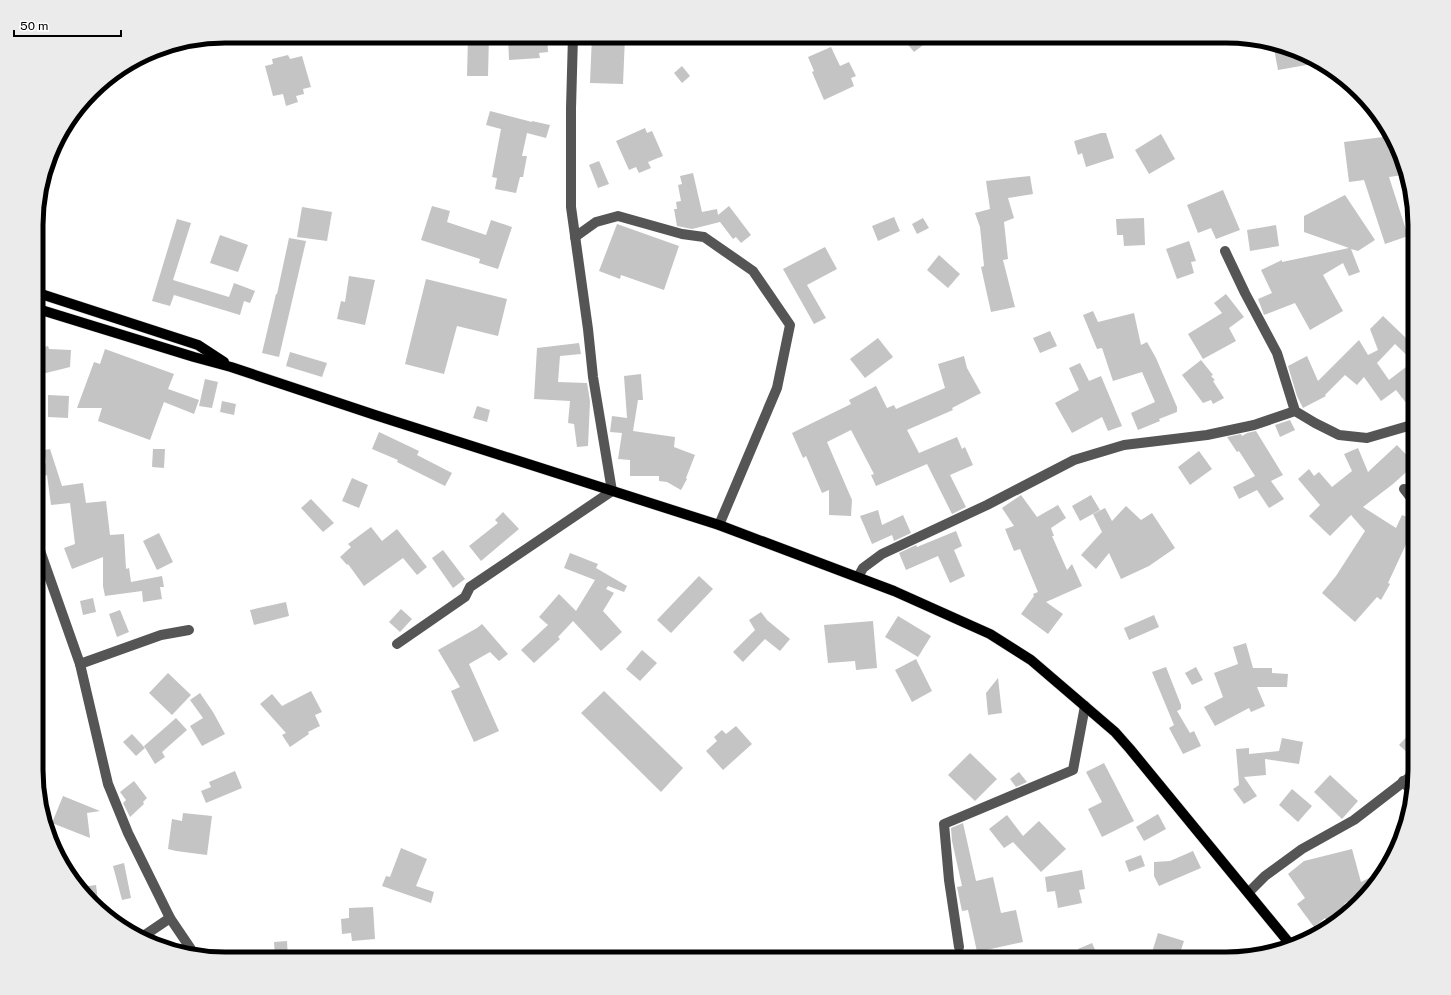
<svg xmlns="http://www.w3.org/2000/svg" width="1451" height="995" font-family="'Public Sans',sans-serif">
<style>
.building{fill:#c4c4c4}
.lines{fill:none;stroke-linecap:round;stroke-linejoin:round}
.major-casing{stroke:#dbdbdb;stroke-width:11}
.minor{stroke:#555;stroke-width:10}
.major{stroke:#000;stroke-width:10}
.rim{fill:none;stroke:#000;stroke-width:5}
</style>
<rect width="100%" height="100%" fill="#fff"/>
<!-- building -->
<g class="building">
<polygon points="468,36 489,36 488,76 467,76"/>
<polygon points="508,36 547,36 548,52 539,53 540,58 509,60"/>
<polygon points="592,36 625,37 623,84 590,83"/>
<polygon points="911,36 935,36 914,52 905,41"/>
<polygon points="1273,43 1287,46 1318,63 1278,70"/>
<polygon points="831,47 840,66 849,62 856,76 851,78 854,86 824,100 812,72 814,71 808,57"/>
<polygon points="288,55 290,59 302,56 311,87 303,89 304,94 296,96 298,102 286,106 283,94 273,96 265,66 273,64 272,59"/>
<polygon points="682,66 690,76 682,83 674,73"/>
<polygon points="490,111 532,122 532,121 550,125 546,138 527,133 522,156 527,156 523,177 520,177 516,193 495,189 497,178 492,177 501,129 486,125"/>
<polygon points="645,128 647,133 652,131 663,156 648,162 651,168 639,173 636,167 629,170 616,141"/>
<polygon points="1101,133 1106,133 1114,158 1086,167 1082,153 1078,155 1074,141"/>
<polygon points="1161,134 1175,159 1149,174 1135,150"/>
<polygon points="1391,136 1403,175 1389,177 1408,236 1385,244 1364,180 1349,182 1344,142"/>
<polygon points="599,161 609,184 598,188 589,165"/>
<polygon points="693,173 702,212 717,209 718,215 729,206 751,235 741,243 736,237 733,239 720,222 692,229 677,226 674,209 677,209 676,202 681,201 678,185 682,184 680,176"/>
<polygon points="1030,176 1033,194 1008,198 1014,218 1004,222 1008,259 1003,260 1015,307 991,312 981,267 984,266 980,227 975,213 990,209 986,181"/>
<polygon points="1223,190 1240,230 1216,239 1211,228 1198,233 1187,205"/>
<polygon points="1345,195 1375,240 1358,251 1351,249 1360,272 1349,276 1343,263 1323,275 1343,311 1310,330 1295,303 1264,315 1258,299 1272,293 1261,270 1282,260 1282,262 1349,248 1304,232 1304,216"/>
<polygon points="432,206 450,211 447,222 486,235 491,220 512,227 498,269 479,263 480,259 421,240"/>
<polygon points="302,207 332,212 327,241 297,237"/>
<polygon points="894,217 900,231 878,241 872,226"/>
<polygon points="923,218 929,228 917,234 912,224"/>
<polygon points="1144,218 1145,245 1124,246 1123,235 1117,235 1116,219"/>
<polygon points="177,219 191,223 173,280 229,297 234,283 255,291 250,303 244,301 240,315 174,295 170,306 152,301"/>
<polygon points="617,224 679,246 664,290 621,275 620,279 599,271"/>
<polygon points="1276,225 1279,246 1250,251 1247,230"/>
<polygon points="220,235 248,245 238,272 210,263"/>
<polygon points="289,238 306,241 279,357 262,353 276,294 277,294"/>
<polygon points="1189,241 1196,261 1191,262 1194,273 1177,279 1166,249"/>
<polygon points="825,247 837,269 807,285 826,318 814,324 783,269"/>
<polygon points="939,255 960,274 948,288 927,270"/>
<polygon points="349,276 375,280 365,325 337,319 341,301 345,302"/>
<polygon points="426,279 507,299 498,336 457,326 444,374 405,364"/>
<polygon points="1226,294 1244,317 1229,328 1236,341 1203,359 1188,334 1222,313 1214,303"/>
<polygon points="1093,311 1098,322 1134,313 1141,345 1147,342 1156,358 1177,407 1177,412 1159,419 1160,421 1138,430 1131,413 1155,402 1142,372 1113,381 1102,348 1097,349 1083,315"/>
<polygon points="1383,316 1407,339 1415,332 1415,363 1395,344 1377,363 1389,380 1406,367 1415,378 1415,398 1407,404 1396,390 1381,401 1364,377 1357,385 1345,375 1325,395 1326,396 1303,408 1297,396 1288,366 1307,356 1318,381 1359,340 1368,355 1378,350 1370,329"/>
<polygon points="1050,331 1057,346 1040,353 1033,338"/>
<polygon points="878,338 893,357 865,378 850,359"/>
<polygon points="579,343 581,354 560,356 558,382 587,383 590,401 588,446 577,447 574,424 568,423 570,401 534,399 537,348"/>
<polygon points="48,346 49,349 71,350 70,367 38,375 38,349"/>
<polygon points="105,349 174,374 168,389 199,400 194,414 164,402 150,440 98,421 102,408 77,408 94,362 100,364"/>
<polygon points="290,352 327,363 322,377 286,366"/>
<polygon points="964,356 967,368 981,393 952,408 953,410 907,430 919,453 957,437 962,449 965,447 973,465 950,475 966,507 952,514 927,464 876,486 871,475 874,474 851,430 827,442 852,500 851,516 829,515 829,490 822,493 806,456 803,458 792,433 851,404 849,400 876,386 887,408 894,405 896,409 945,388 938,364"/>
<polygon points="1201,360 1213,375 1211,376 1215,380 1213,381 1224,398 1213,404 1211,400 1203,403 1182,375"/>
<polygon points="1080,363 1089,381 1101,376 1122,426 1108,431 1102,417 1072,433 1055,403 1079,390 1069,368"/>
<polygon points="641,374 643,400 638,400 633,431 675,437 674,447 695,455 686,478 687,479 681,490 667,482 659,481 659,476 630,476 630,460 618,459 622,433 610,432 612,416 627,418 624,376"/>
<polygon points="205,379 218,382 212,408 199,406"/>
<polygon points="48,395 69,396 68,418 48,417"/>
<polygon points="222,401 236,404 234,415 220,412"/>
<polygon points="477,406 490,410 487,422 473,418"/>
<polygon points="1290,420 1295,430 1280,437 1275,425"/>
<polygon points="1256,431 1283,475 1271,481 1284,499 1269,508 1257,490 1239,499 1233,487 1255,476 1239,451 1237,452 1227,437 1241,434 1242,436 1247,433"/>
<polygon points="379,432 419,451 417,455 452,473 445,486 397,462 398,460 372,449"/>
<polygon points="1397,445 1415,464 1393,484 1363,507 1396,528 1402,515 1415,520 1415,543 1408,540 1388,583 1390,584 1381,600 1377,597 1355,622 1322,593 1336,576 1365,531 1351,515 1330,536 1309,516 1320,505 1298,479 1309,469 1314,476 1319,472 1332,487 1352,471 1344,454 1358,448 1368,472"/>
<polygon points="50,449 62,486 83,483 86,503 106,501 110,535 124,534 126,569 129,568 131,582 162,576 164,587 160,587 162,599 143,602 142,591 105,596 103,586 103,557 72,569 64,548 75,544 70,503 51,505 47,475 38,478 38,465 46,463 44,450"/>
<polygon points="153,449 165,449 164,468 152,467"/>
<polygon points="1199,451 1212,469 1190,485 1178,467"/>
<polygon points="352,478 368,485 359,508 342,501"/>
<polygon points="1021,495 1037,517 1058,505 1066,518 1051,528 1054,536 1052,536 1067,570 1072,564 1082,586 1046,602 1063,614 1048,634 1021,614 1034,596 1033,594 1038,592 1020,549 1014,551 1005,529 1014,526 1002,508"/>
<polygon points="1091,495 1100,510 1080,521 1072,506"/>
<polygon points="311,499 334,523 323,532 301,508"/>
<polygon points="1126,506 1141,520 1152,513 1175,548 1149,566 1121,579 1109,553 1096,569 1081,555 1102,532 1093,514 1105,508 1112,521"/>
<polygon points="878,510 882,525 903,515 911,533 894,541 892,535 872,544 860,516"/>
<polygon points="503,512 519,529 481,561 469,546 498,523 495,520"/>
<polygon points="371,527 382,541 397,529 427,567 417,575 403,558 364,586 348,564 347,565 340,557 351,547 348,544"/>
<polygon points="956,531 962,546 954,550 965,576 950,583 938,556 906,570 899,553 916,545 917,547"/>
<polygon points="159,533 173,562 157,570 143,541"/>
<polygon points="443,550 465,579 453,588 432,558"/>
<polygon points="570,553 598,564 596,568 627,586 624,592 608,586 606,589 614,593 603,611 622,632 601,651 573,621 558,637 560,639 534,663 521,650 548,625 539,617 559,594 576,611 595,580 564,568"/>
<polygon points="699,576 713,589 671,633 657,620"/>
<polygon points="93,598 96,612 83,615 80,601"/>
<polygon points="286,602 289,616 254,625 250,610"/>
<polygon points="401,609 412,619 400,632 389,622"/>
<polygon points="120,610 129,632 117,637 109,614"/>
<polygon points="761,612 767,620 790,639 780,651 765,639 743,662 733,652 755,630 749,620"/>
<polygon points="1154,615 1159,627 1129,640 1124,628"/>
<polygon points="898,616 931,636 918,657 885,637"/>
<polygon points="873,621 877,668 856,670 855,661 828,663 824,625"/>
<polygon points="482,624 508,654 499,661 490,652 469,664 499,731 474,742 451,691 460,687 438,650 477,628"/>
<polygon points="1246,643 1253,668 1272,668 1272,673 1288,674 1287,687 1257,687 1265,706 1251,712 1249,708 1215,726 1204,707 1223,697 1214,673 1238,664 1233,647"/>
<polygon points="642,650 657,663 640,681 626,669"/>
<polygon points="916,659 932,691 912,702 895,670"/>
<polygon points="1166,667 1181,705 1181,709 1177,711 1190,733 1194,731 1201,746 1183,754 1169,728 1174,725 1152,672"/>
<polygon points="1196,667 1203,680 1192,685 1185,673"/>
<polygon points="168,673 191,695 172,715 149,693"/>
<polygon points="998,678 1002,713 988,715 986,693"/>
<polygon points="311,691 322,712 315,715 320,726 308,732 309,734 290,747 282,735 286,733 260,704 272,694 282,706"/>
<polygon points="604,691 683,768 661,792 581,713"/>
<polygon points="200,693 213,712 225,734 202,746 190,726 203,718 190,700"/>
<polygon points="176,718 187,730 162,752 165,757 155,764 144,746"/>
<polygon points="736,726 752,744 723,770 706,751 717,741 714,737 722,730 726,734"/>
<polygon points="1415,728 1415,747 1409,754 1399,745"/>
<polygon points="132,734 145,748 136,756 123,742"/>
<polygon points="1282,738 1303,742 1299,764 1265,759 1266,775 1244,777 1257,796 1244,804 1233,789 1239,785 1236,749 1249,748 1249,754 1279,751"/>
<polygon points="970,753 997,779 975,801 948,775"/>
<polygon points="1104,763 1134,821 1102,837 1088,809 1102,802 1086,772"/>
<polygon points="235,771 242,788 206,803 201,791 211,787 209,782"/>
<polygon points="1019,772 1027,782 1016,787 1010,779"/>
<polygon points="1330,775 1358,801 1342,819 1314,792"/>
<polygon points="134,781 147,798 143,802 144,804 130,817 123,803 126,800 120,792"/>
<polygon points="1292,789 1312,806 1298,822 1279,805"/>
<polygon points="63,796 100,811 87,813 90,838 52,823"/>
<polygon points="183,813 212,816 207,855 176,851 168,849 172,819 182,821"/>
<polygon points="1158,814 1166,829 1144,841 1136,827"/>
<polygon points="1007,815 1023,836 1039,821 1066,849 1041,872 1013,842 1004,848 989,829"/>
<polygon points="963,823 976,881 993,877 1001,913 1016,910 1023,942 977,952 968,910 962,911 957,887 962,886 952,841 951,828"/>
<polygon points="401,848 427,859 416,886 434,892 431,903 382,886 386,876 390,877"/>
<polygon points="1352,849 1361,882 1371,877 1375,886 1344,904 1347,909 1328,924 1325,918 1314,927 1297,904 1305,898 1288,874 1304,861"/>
<polygon points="1193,851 1201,868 1159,886 1154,876 1154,862 1170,861"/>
<polygon points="1141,855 1145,866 1129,872 1125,861"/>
<polygon points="124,863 131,898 122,900 113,866"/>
<polygon points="1082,870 1085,889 1079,890 1082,903 1058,908 1055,891 1047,892 1045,877"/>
<polygon points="96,885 99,908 81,887"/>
<polygon points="373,907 375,939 352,941 351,933 342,934 341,919 349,918 349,908"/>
<polygon points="1158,933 1184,941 1178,959 1150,959"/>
<polygon points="287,941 288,959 275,959 274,942"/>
<polygon points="1092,943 1097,954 1085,959 1082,959 1078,949"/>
</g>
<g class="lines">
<!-- major casing -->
<g class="major-casing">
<g id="major">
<polyline points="38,293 198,345 224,362"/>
<polyline points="38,309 194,357 231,367 375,415 719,525 894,591 990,634 1031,660 1115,732 1130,749 1290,944"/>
</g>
</g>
<!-- minor -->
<g class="minor">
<polyline points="575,237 596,222 618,216 682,234 704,237 753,271 790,325 777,388 719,525"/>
<polyline points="1225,251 1245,293 1277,353 1295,411"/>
<polyline points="1404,489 1415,503"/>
<polyline points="38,545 80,664 108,784 128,833 170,918 195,955"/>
<polyline points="858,577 863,568 882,554 987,505 1074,460 1124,445 1207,435 1254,425 1295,411 1315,423 1339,435 1367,438 1415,424"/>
<polyline points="397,644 465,597 470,587 612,491 593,377 588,329 571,207 571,108 573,36"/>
<polyline points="80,664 161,635 189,630"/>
<polyline points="1403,781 1413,793"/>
<polyline points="1249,892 1265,876 1302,849 1354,820 1415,773"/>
<polyline points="142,937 170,918"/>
<polyline points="959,947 949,880 944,824 1073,770 1085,706"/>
</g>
<!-- major -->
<use href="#major" class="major"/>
</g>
<!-- crop -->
<path d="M0 0H1451V995H0ZM225 43H1226A182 182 0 0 1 1408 225V770A182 182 0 0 1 1226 952H225A182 182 0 0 1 43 770V225A182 182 0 0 1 225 43Z" fill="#ebebeb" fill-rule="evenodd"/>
<path class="rim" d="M225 43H1226A182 182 0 0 1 1408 225V770A182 182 0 0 1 1226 952H225A182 182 0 0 1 43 770V225A182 182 0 0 1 225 43Z"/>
<!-- scale -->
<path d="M14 30v6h107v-6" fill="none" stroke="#000000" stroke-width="2"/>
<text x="20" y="30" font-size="12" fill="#000000" stroke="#ffffff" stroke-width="3" paint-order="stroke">50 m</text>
</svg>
